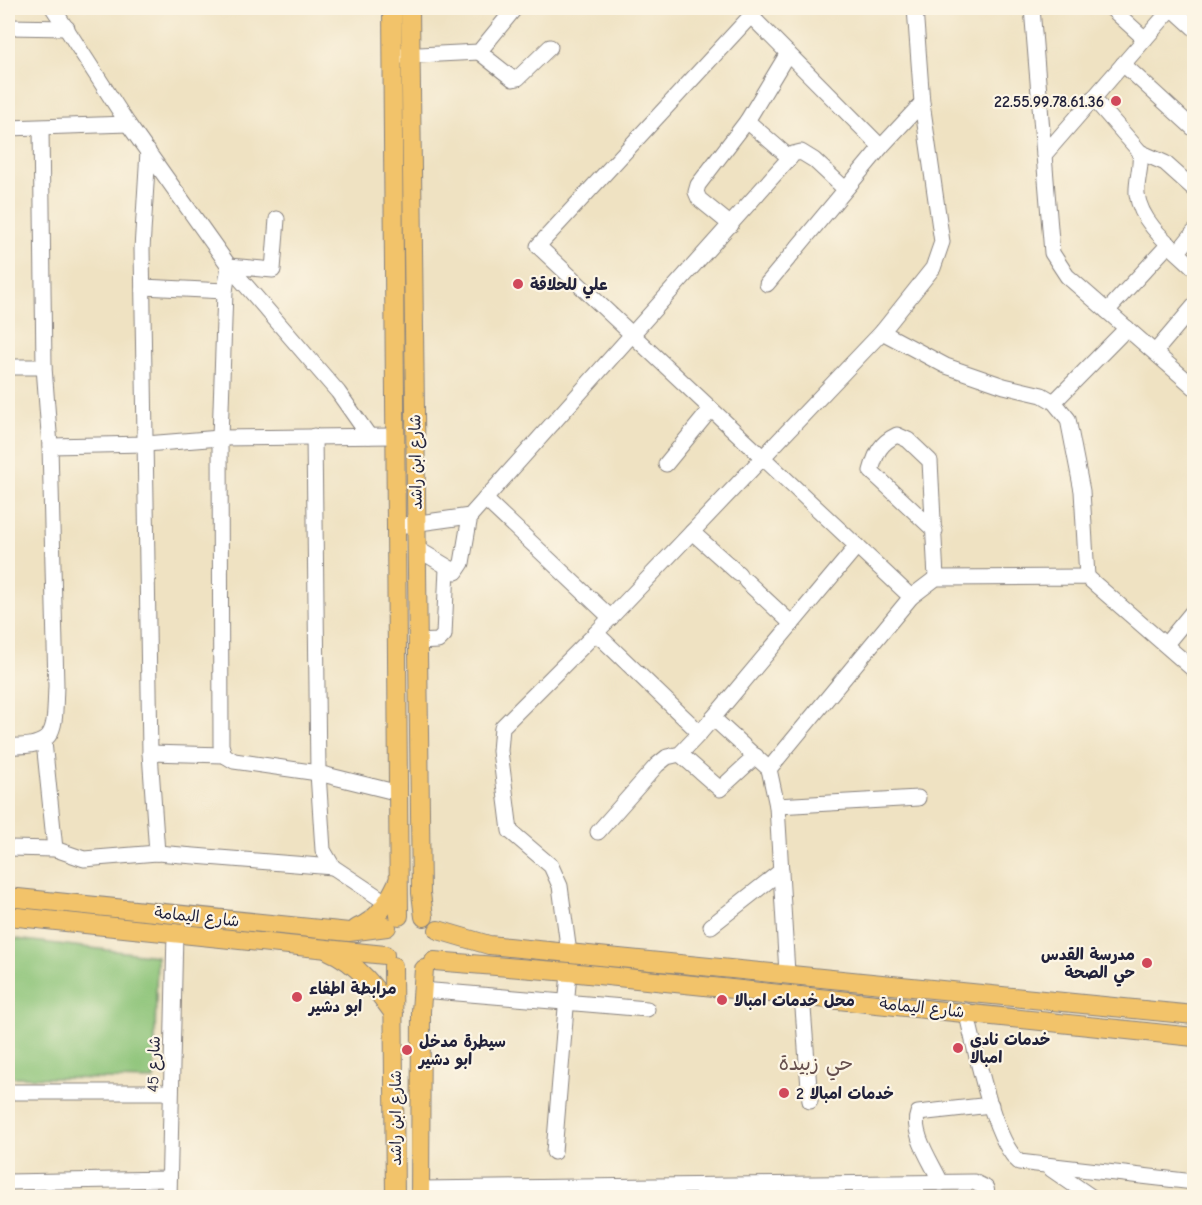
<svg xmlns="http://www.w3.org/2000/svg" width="1202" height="1205" font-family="'Comic Neue','Playpen Sans Arabic',sans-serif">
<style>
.green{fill:#8bc377;stroke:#567259;stroke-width:1.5}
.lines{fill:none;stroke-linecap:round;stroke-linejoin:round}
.minor-casing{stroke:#88827e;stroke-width:17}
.major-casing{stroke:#88827e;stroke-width:20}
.minor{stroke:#fff;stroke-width:15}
.major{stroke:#f2c36a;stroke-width:18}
.poi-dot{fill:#d1495b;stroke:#fcf5e5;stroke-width:2}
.labels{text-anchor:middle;stroke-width:4.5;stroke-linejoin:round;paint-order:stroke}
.poi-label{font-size:16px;font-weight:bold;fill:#22223b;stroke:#fcf5e5;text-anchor:start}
.street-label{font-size:16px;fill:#22223b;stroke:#fcf5e5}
.quarter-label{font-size:20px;fill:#66504e;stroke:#fcf5e5}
</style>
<rect width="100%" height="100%" fill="#fcf5e5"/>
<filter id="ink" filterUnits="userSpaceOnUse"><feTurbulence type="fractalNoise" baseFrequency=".0167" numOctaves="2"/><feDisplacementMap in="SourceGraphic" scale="12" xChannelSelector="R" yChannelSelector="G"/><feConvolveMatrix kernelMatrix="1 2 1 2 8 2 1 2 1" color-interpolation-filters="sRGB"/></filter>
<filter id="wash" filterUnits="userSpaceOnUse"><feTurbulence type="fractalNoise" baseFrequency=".008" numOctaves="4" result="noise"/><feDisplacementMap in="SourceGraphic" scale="24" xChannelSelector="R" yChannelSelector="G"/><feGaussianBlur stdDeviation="1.35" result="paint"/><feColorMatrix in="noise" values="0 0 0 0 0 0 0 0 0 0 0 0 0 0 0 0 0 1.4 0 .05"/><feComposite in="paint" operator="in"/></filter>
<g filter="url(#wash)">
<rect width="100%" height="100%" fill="#efe2c2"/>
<!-- green -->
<polygon class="green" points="8,938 157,956 154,1080 8,1077"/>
</g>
<g filter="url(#ink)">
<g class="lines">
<!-- minor casing -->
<g class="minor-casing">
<g id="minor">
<polyline points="53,8 128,124 229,266 338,392 369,436"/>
<polyline points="758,8 538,246 911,597"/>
<polyline points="1032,8 1052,253 1067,276 1194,387"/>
<polyline points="1111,8 1145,39"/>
<polyline points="1172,8 1194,28"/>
<polyline points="751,16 881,147"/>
<polyline points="8,27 67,28"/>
<polyline points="479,52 513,79 518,78 550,47"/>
<polyline points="399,56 479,52 515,8"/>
<polyline points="1123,64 1194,129"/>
<path d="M1093,98l47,54c2,14 -4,28 -3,42 4,31 37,54 57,74"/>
<polyline points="747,121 790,158"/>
<polyline points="8,128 128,124"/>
<polyline points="148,151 142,249 150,753 157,853"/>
<polyline points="1140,152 1165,163 1194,189"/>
<polyline points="1044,155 1172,8"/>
<polyline points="277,219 273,270 229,266 225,291 220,438 221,745 224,755 234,761 318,773 399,793"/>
<polyline points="731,225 699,199 696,192 698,185 747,121 788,53"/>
<polyline points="1178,252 1194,232"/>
<polyline points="767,284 881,147 922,103"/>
<polyline points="143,287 225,291"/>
<polyline points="1107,311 1169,244"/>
<polyline points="882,332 946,366 1004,386 1042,395 1054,402 1068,419 1082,491 1087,577"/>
<polyline points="1155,352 1194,306"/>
<polyline points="8,367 44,367"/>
<polyline points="1054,402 1127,328"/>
<polyline points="314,436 318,773 323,850 333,867 387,903"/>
<polyline points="50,446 146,444 220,438 394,436"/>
<polyline points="666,464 711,409"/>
<polyline points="485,499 611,618"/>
<polyline points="405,525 470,516 793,154 801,152 814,160 845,189"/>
<path d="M935,531l-64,-60c5,-18 9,-28 26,-36l11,5 22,21 6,117"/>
<polyline points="692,532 739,574"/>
<polyline points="416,548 456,572 462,563 470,516"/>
<polyline points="746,581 792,624"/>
<polyline points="596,633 700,733 713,718 769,769 777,806 787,973"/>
<polyline points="417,642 438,641 444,635 447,568"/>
<polyline points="1166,644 1194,610"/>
<polyline points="713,718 857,546"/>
<polyline points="44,742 55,849"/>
<path d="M8,746c51,2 46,-17 48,-60l-6,-240 -6,-79 -3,-239"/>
<polyline points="150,753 224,755"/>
<polyline points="680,754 720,789 756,756"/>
<polyline points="769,769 911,597 936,578 1087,577 1194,670"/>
<polyline points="777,806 918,798"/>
<polyline points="598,832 657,765 667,757 680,754 700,733"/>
<polyline points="8,848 55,849 84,859 157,853 333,867"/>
<polyline points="711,926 781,871"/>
<polyline points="569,953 560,886 551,866 510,831 500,751 502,727 596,633 882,332 933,268 942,242 922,103 915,8"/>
<polyline points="422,990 647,1009"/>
<polyline points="802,995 810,1101"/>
<path d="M966,1011c9,36 27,129 53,151l175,20"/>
<polyline points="8,1092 170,1092"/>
<polyline points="554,1152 569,972"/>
<polyline points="1051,1169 1093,1198"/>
<polyline points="8,1182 168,1179"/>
<path d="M941,1183c-8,-19 -31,-50 -23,-70l73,-8"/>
<polyline points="420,1189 974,1182 986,1188 988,1198"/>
<polyline points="169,1198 175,932"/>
</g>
</g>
<!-- major casing -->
<g class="major-casing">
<g id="major">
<polyline points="392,8 399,916"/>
<polyline points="410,8 421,893 424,917"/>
<polyline points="8,897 349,932 387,927"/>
<polyline points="8,916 385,955"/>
<path d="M357,928c22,-9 31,-26 41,-47"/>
<polyline points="438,930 489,945 1194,1015"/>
<path d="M329,951c29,12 48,39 65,63"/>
<polyline points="434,961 569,972 1194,1037"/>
<polyline points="393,966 395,1198"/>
<polyline points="420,1198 421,1011 424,969"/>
</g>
</g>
<!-- minor -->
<use href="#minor" class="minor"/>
<!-- major -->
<use href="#major" class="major"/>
</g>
</g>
<!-- markers -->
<g class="poi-dot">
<circle cx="1116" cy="101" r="6"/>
<circle cx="518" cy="284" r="6"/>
<circle cx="1147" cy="963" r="6"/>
<circle cx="297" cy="997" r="6"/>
<circle cx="722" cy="1000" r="6"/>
<circle cx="958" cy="1048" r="6"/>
<circle cx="407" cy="1050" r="6"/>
<circle cx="784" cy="1093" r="6"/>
</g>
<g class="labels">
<!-- poi labels -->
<g class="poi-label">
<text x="1104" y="107" text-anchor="end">22.55.99.78.61.36</text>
<text x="530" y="290">علي للحلاقة</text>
<text x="1135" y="960" text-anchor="end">مدرسة القدس<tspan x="1135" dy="18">حي الصحة</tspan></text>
<text x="309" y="994">مرابطة اطفاء<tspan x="309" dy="18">ابو دشير</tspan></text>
<text x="734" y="1006">محل خدمات امبالا</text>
<text x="970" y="1045">خدمات نادي<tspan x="970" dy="18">امبالا</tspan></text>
<text x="419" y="1047">سيطرة مدخل<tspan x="419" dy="18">ابو دشير</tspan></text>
<text x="796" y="1099">خدمات امبالا 2</text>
</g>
<!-- street labels -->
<g class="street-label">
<text transform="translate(415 462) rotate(-91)" y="6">شارع ابن راشد</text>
<text transform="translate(197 916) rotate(6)" y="6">شارع اليمامة</text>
<text transform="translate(922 1007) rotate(6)" y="6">شارع اليمامة</text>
<text transform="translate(153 1064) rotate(-88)" y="6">شارع 45</text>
<text transform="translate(395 1118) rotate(-90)" y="6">شارع ابن راشد</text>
</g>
<!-- quarter labels -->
<g class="quarter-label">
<text x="816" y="1070">حي زبيدة</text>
</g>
</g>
<!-- margin -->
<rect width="1202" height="1205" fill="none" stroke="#fcf5e5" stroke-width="30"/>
</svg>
